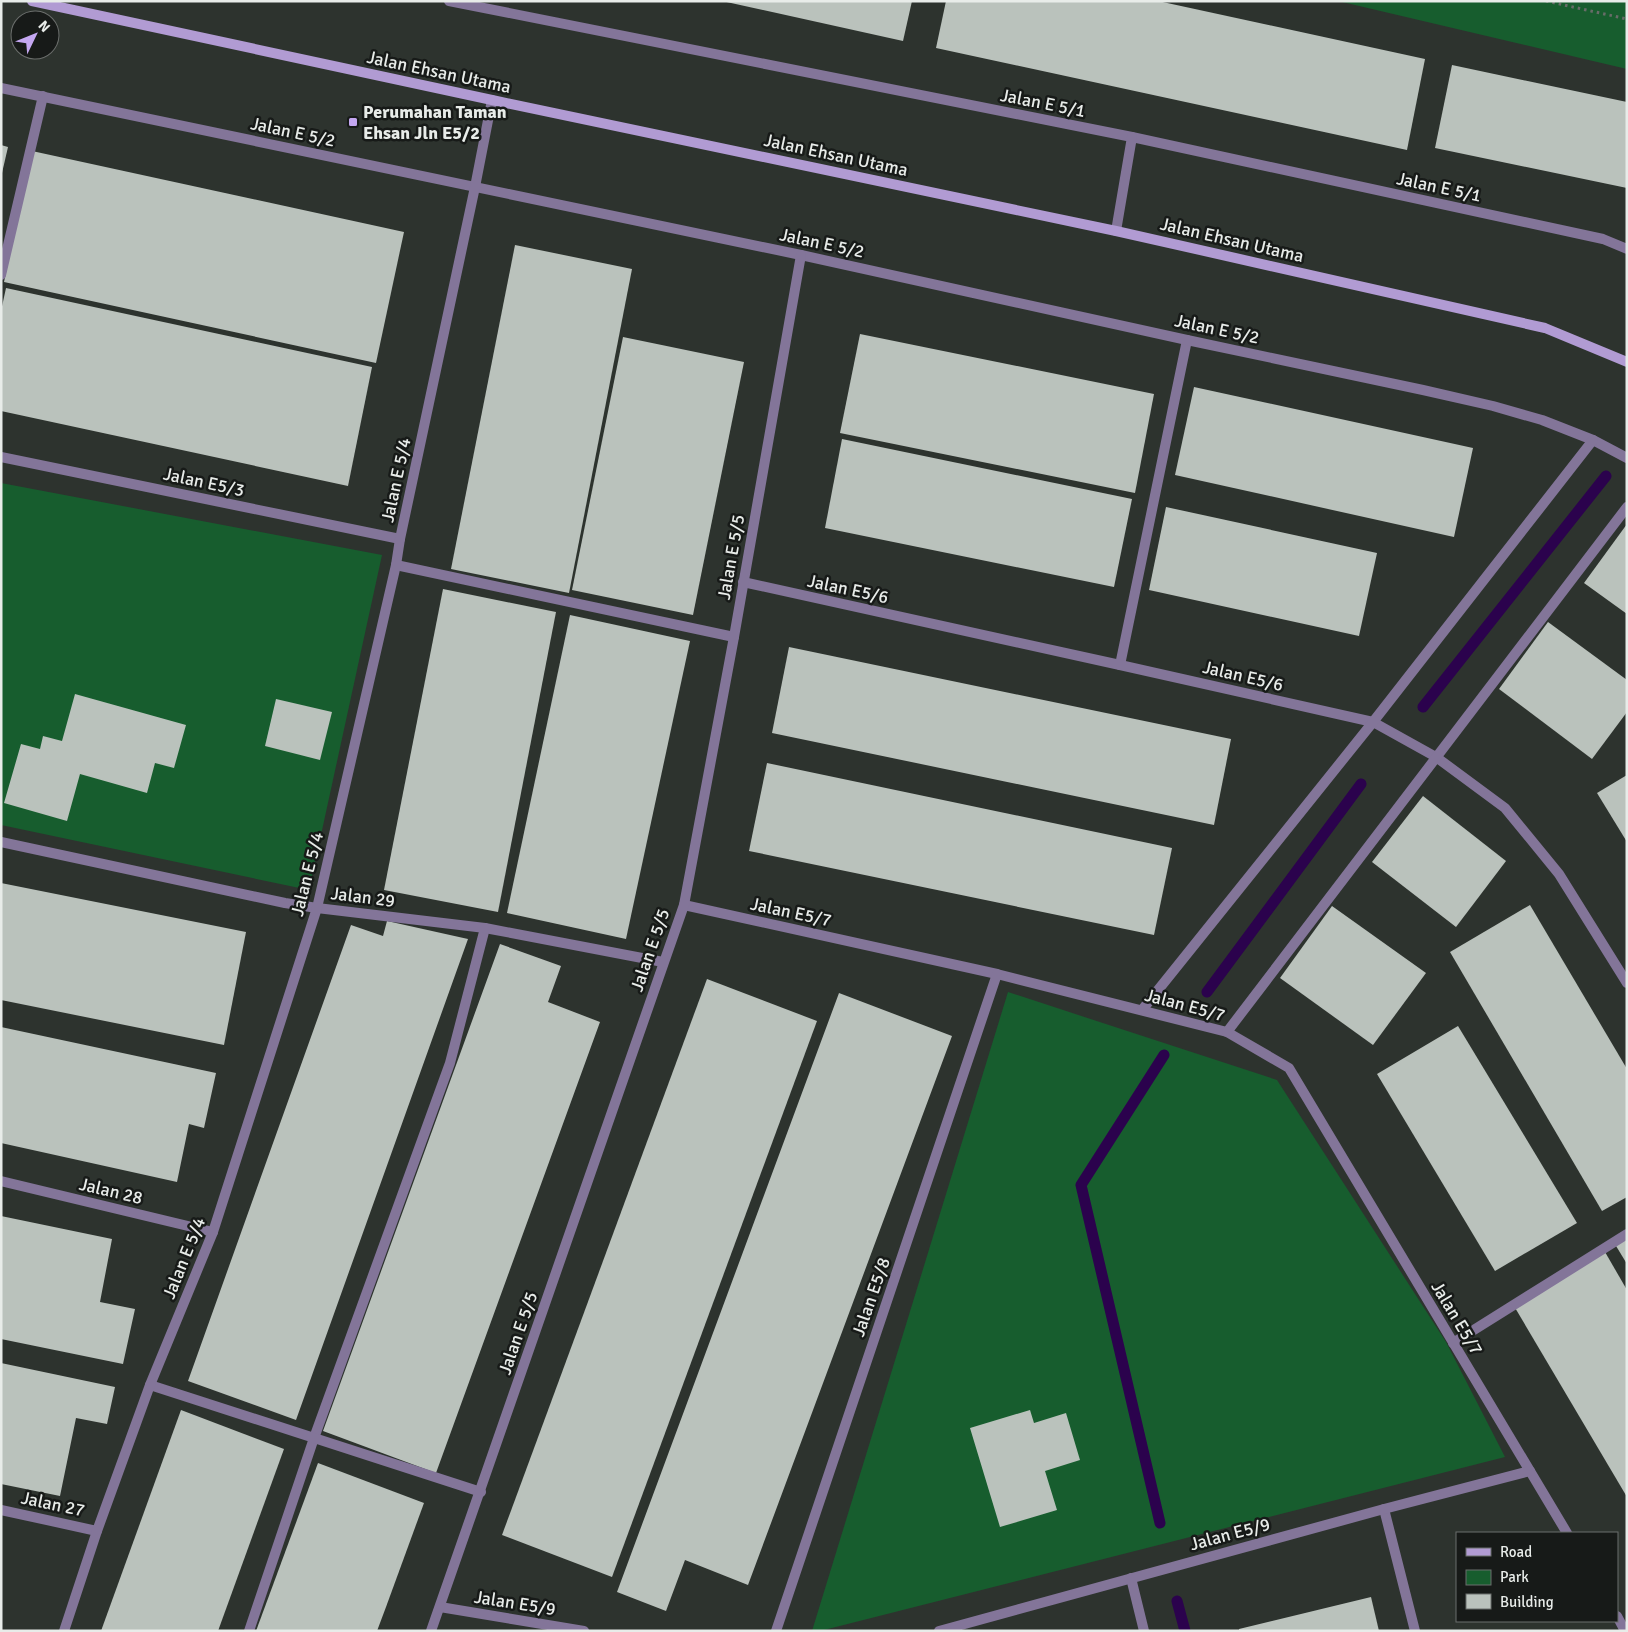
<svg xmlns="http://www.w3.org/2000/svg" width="1628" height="1632" font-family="Signika,sans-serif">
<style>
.green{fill:#175d2e}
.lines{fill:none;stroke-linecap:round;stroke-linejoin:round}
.stream{stroke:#2b024d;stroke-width:11}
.building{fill:#bac2bc}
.path{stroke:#676c68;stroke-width:3;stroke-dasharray:2.5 4;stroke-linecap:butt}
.lane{stroke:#837599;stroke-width:10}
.street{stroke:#837599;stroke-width:10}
.secondary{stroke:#b19bd3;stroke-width:10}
.poi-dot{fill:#c4a7f1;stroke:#171a18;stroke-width:2}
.labels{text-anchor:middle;stroke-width:5;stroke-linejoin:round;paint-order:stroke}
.street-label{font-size:18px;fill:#e8ece9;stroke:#171a18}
.poi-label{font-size:18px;font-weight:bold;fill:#e8ece9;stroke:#171a18;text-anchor:start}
</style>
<rect width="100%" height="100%" fill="#2d332e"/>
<!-- green -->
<g class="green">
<polygon points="1338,1 1627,1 1627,69"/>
<polygon points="1,483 382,555 309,890 1,825"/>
<polygon points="1008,992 1277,1080 1446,1342 1505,1457 820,1631 812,1631"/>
</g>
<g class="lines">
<!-- stream -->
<g class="stream">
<polyline points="1423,707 1606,476"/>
<polyline points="1207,992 1361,784"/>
<polyline points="1160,1523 1081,1185 1164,1055"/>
<polyline points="1177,1601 1185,1631"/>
</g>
</g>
<!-- building -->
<g class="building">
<polygon points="722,1 912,1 903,41"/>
<polygon points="946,1 1158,1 1425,59 1407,150 936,48"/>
<polygon points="1452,65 1627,102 1627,188 1435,148"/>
<polygon points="1,145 8,147 2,173 1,173"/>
<polygon points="32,151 404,232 376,363 4,282"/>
<polygon points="515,245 632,269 569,593 451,569"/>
<polygon points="6,288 372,367 348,486 1,411 1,311"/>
<polygon points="860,334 1154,394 1135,493 840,433"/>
<polygon points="623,337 744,362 693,615 572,590"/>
<polygon points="1194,387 1473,448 1454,537 1175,475"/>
<polygon points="842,439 1132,499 1114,587 825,528"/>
<polygon points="1166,507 1377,553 1359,636 1149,590"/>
<polygon points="1627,524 1627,614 1584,583"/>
<polygon points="443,589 556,612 498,912 384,890"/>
<polygon points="570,615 690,641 626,939 507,913"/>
<polygon points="1548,622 1627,680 1627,712 1592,759 1499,689"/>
<polygon points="789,647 1231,739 1214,825 772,733"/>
<polygon points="75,694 186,725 174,768 155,763 147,793 80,774 67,821 4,803 21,744 40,749 43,736 62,741"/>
<polygon points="276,699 332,712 320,760 265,746"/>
<polygon points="767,763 1172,848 1154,935 749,851"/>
<polygon points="1627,775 1627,842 1597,793"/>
<polygon points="1423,796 1506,861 1456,927 1372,862"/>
<polygon points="1,883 246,932 224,1045 1,1000"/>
<polygon points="1530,905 1627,1069 1627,1197 1602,1211 1450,952"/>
<polygon points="1332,906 1426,973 1373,1045 1280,978"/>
<polygon points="387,921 468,939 296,1420 188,1381 351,925 383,936"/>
<polygon points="500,944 561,966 548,1002 600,1022 436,1473 323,1431"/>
<polygon points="707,979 817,1021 612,1577 502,1535"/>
<polygon points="839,993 952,1036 748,1585 685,1560 666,1611 617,1592"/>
<polygon points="1458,1026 1577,1223 1495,1271 1377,1074"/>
<polygon points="1,1027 216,1073 204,1128 189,1124 177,1182 1,1143"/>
<polygon points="1,1216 112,1239 100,1302 135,1309 123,1364 1,1339"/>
<polygon points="1627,1233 1627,1264 1613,1241"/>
<polygon points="1605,1252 1627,1290 1627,1497 1514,1306"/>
<polygon points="1,1363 115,1387 107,1424 76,1418 60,1496 1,1484"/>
<polygon points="181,1410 284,1449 218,1631 101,1631"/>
<polygon points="1030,1410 1034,1423 1066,1413 1080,1460 1045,1471 1057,1510 1000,1527 970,1428"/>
<polygon points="318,1463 424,1503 386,1607 377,1631 256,1631"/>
<polygon points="1371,1597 1379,1631 1239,1631 1239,1629"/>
</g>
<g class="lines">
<!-- path -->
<polyline class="path" points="1546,1 1627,19"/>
<!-- lane -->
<g class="lane">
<polyline points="1,275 43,96"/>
<polyline points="396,565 734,637"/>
<polyline points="1120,665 1187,340"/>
<polyline points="1453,1343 1627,1234"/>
<polyline points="249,1631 314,1438 450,1063 485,928"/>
</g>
<!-- street -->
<g class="street">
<polyline points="449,1 1132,137 1603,239 1627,249"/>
<polyline points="1,88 801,255 1187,340 1423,390 1493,406 1542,420 1593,440 1627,458"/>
<polyline points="1116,231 1132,137"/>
<polyline points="1,457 400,539"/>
<polyline points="743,582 1120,665 1373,722 1436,757 1505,808 1559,874 1627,983"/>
<polyline points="1,842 285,903 317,908 485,928 663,962"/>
<polyline points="684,905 997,974 1227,1032 1289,1068 1567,1533"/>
<polyline points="1142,1010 1373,722 1593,440"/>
<polyline points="1227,1032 1627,507"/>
<polyline points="1,1181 213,1232"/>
<polyline points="150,1385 481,1492"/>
<polyline points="1384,1509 1415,1631"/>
<polyline points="1,1510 97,1531"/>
<polyline points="1131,1578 1144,1631"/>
<polyline points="440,1607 584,1631"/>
<polyline points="1617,1616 1625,1631"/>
<polyline points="64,1631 97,1531 150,1385 213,1232 317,908 396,565 400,539 475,187 492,100"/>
<polyline points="431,1631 684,905 734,637 801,255"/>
<polyline points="776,1631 997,974"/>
<polyline points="939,1631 1384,1509 1530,1471"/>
</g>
<!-- secondary -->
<polyline class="secondary" points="32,1 492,100 1116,231 1545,328 1627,362"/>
</g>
<!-- markers -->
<rect class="poi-dot" x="348" y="117" width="10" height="10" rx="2.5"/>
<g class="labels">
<!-- street labels -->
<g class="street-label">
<text transform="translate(439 72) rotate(12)" y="6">Jalan Ehsan Utama</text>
<text transform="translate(1043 103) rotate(11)" y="6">Jalan E 5/1</text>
<text transform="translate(293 132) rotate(12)" y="6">Jalan E 5/2</text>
<text transform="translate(836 155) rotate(12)" y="6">Jalan Ehsan Utama</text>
<text transform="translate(1439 187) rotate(12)" y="6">Jalan E 5/1</text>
<text transform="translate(1232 240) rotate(13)" y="6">Jalan Ehsan Utama</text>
<text transform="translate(822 243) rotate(12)" y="6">Jalan E 5/2</text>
<text transform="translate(1217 329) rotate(12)" y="6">Jalan E 5/2</text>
<text transform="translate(396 480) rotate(-78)" y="6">Jalan E 5/4</text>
<text transform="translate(204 482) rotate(12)" y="6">Jalan E5/3</text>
<text transform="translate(731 557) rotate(-80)" y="6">Jalan E 5/5</text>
<text transform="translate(848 589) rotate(12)" y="6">Jalan E5/6</text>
<text transform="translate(1243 676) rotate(13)" y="6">Jalan E5/6</text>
<text transform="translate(307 874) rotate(-76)" y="6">Jalan E 5/4</text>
<text transform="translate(363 897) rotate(7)" y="6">Jalan 29</text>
<text transform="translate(791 912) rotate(12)" y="6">Jalan E5/7</text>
<text transform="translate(650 950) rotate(-71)" y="6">Jalan E 5/5</text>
<text transform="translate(1185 1005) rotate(15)" y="6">Jalan E5/7</text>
<text transform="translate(111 1191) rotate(13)" y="6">Jalan 28</text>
<text transform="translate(184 1258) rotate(-68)" y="6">Jalan E 5/4</text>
<text transform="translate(871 1297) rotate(-71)" y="6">Jalan E5/8</text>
<text transform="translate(1457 1318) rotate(59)" y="6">Jalan E5/7</text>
<text transform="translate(518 1333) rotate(-71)" y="6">Jalan E 5/5</text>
<text transform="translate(53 1504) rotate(12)" y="6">Jalan 27</text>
<text transform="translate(1230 1534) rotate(-15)" y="6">Jalan E5/9</text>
<text transform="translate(515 1603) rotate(9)" y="6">Jalan E5/9</text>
</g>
<!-- poi labels -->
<g class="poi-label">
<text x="363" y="118">Perumahan Taman<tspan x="363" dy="21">Ehsan Jln E5/2</tspan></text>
</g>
</g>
<!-- border -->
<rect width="1628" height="1632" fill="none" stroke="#e8ece9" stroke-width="5"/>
<!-- legend -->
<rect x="1456" y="1532" width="162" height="90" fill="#171a18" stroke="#6b6e6c"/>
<rect x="1466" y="1548" width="25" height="8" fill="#b19bd3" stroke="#6b6e6c"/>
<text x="1500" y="1557" font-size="15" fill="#e8ece9">Road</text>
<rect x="1466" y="1570" width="25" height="15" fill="#175d2e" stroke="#6b6e6c"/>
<text x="1500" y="1582" font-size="15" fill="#e8ece9">Park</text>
<rect x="1466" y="1594" width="25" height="15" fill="#bac2bc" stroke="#6b6e6c"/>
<text x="1500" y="1607" font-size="15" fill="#e8ece9">Building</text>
<!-- north arrow -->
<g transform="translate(35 35) rotate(47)"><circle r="24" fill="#171a18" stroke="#6b6e6c"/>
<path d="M0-4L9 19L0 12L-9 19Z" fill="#c4a7f1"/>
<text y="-8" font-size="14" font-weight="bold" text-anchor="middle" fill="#e8ece9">N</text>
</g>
</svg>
